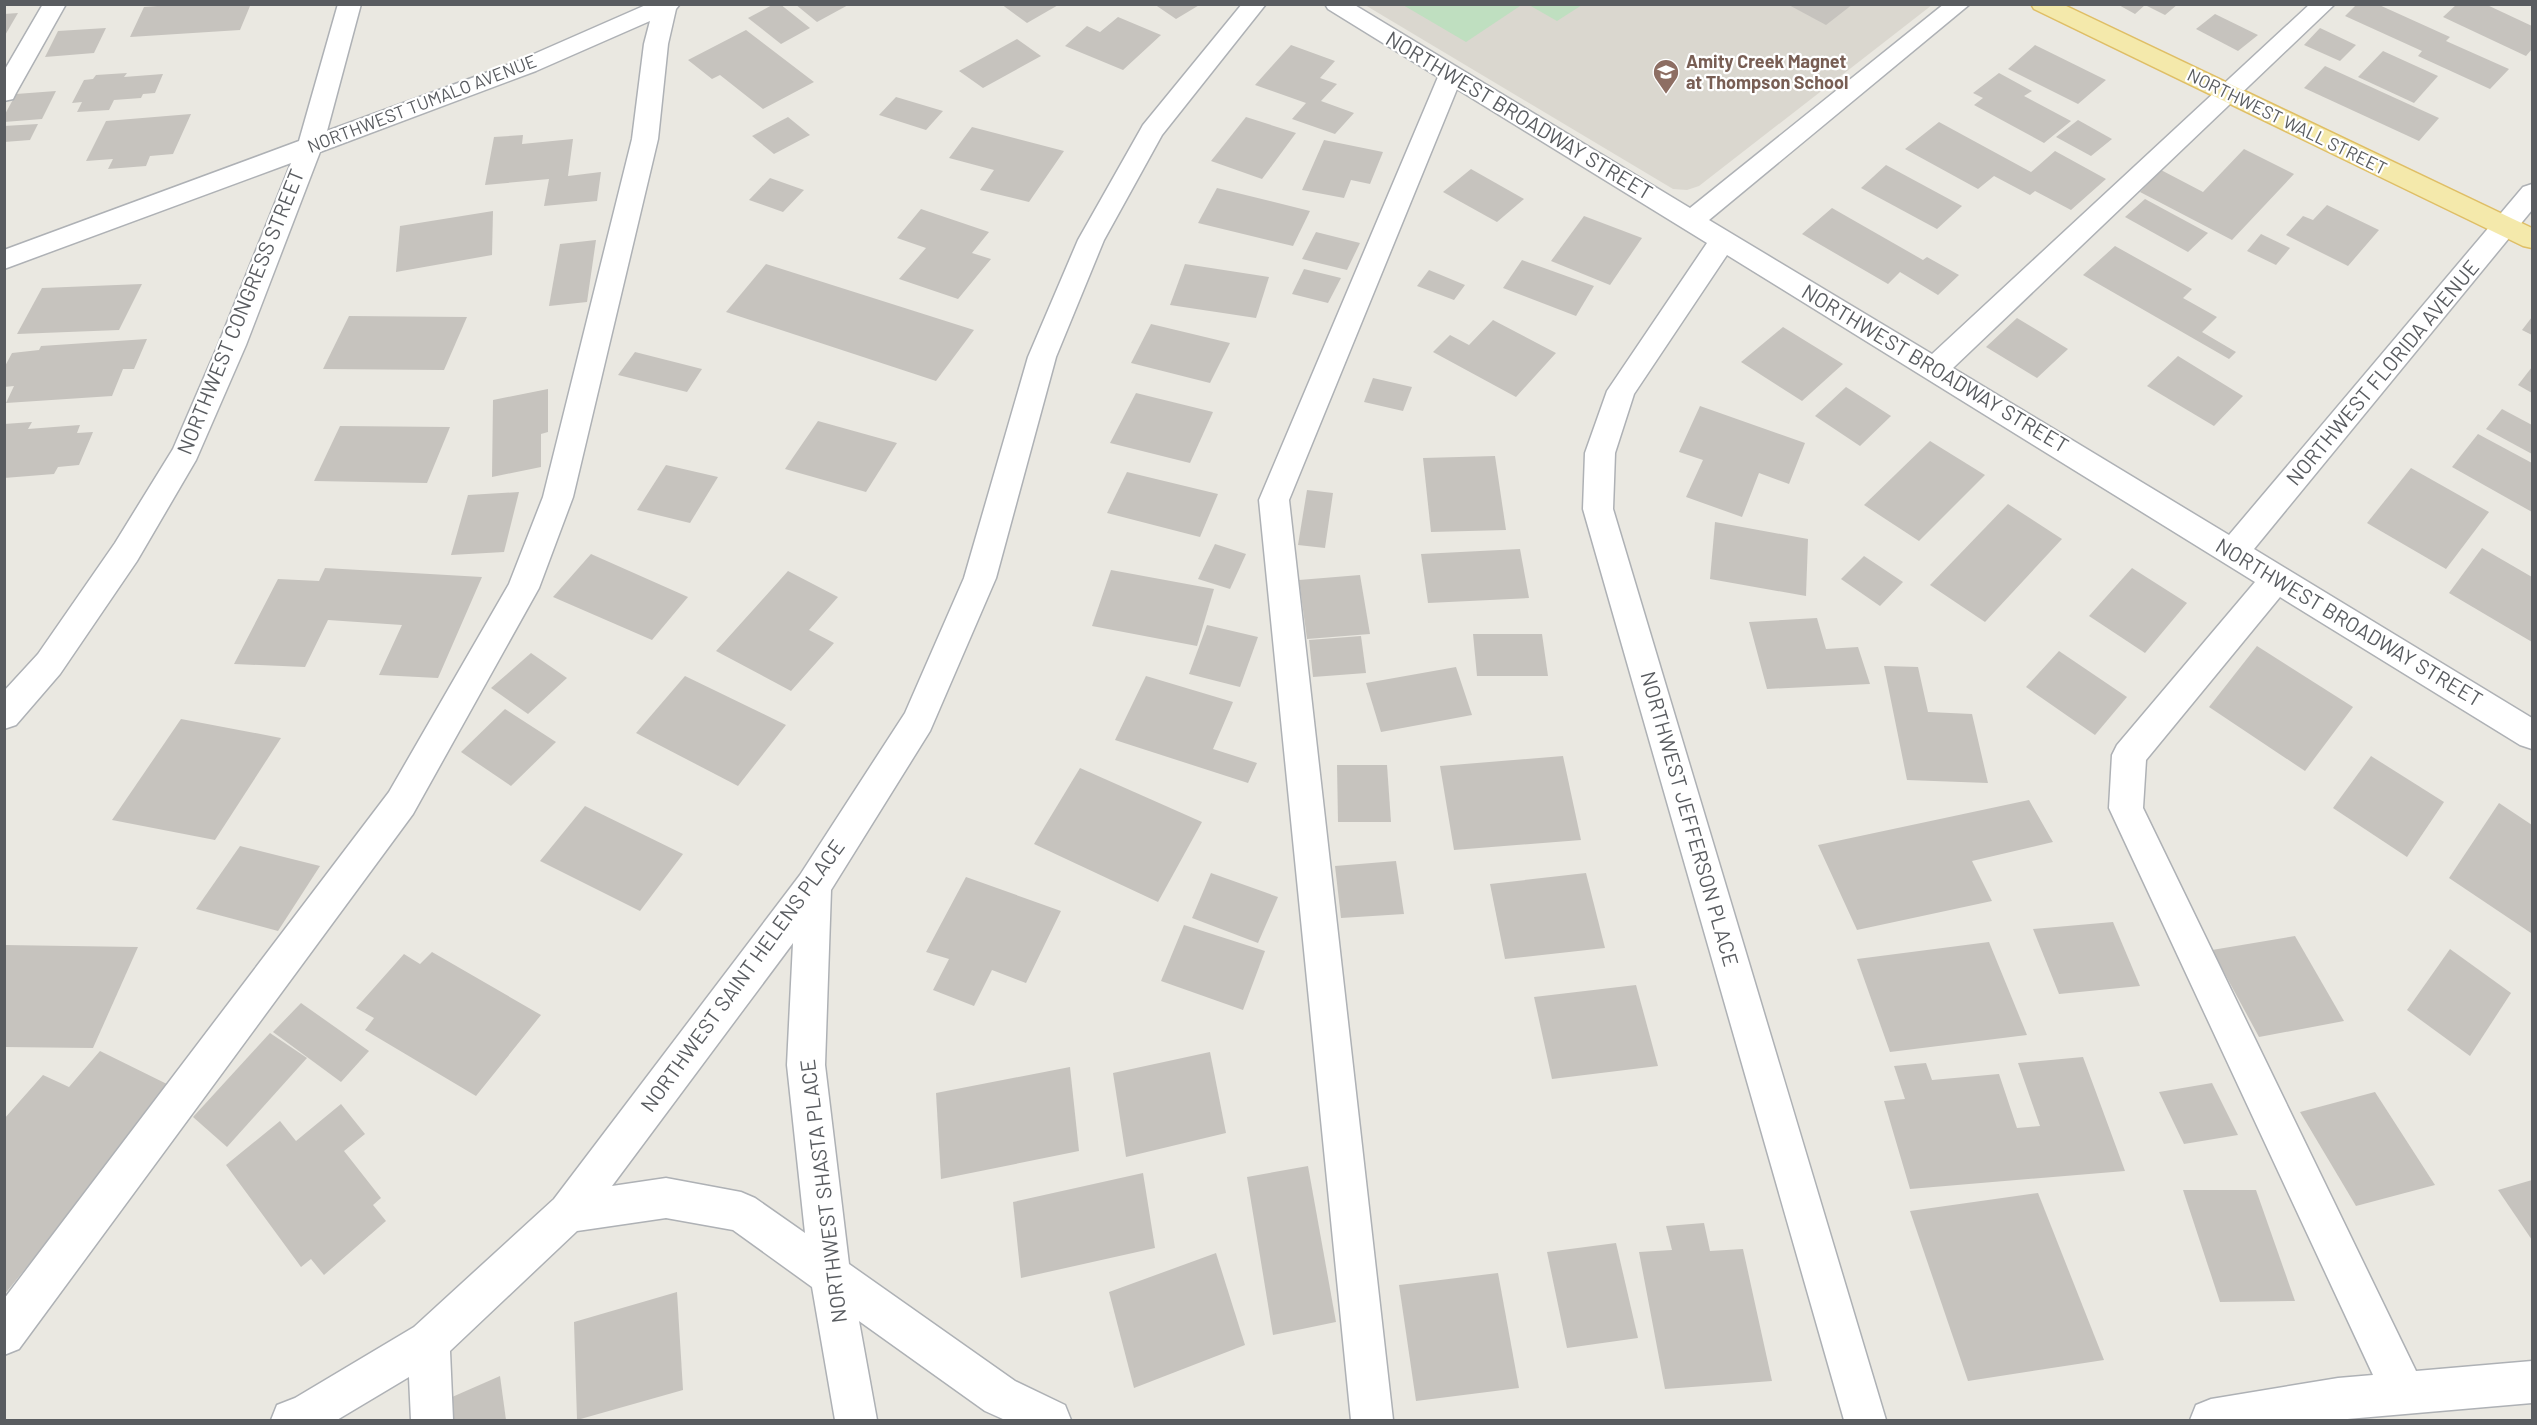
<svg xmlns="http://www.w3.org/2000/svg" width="2537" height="1425" font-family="Barlow,sans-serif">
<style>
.education{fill:#dad7cf}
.green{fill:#bfdfc0}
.building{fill:#c6c3be}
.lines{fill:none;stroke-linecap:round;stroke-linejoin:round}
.minor-casing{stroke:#aeb1b5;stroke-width:3}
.major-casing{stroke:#dfbe65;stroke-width:3}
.minor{fill:#fff;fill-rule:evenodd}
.major{fill:#f4e9ab;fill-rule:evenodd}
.labels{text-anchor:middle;stroke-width:4.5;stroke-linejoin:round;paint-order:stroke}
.far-education-label{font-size:18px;font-weight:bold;fill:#785e54;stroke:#fff;text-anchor:start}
.far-street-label{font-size:18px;fill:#595c60;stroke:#fff}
.street-label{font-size:21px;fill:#595c60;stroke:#fff}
</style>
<rect width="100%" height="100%" fill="#eae8e1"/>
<!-- education -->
<polygon class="education" points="1365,5 1932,5 1699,186 1687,190 1673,189"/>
<!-- green -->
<g class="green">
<polygon points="1518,4 1520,6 1466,42 1403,5"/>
<polygon points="1529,5 1582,5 1557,21"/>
</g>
<!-- building -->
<g class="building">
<polygon points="184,4 235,4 234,6 250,6 240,30 130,37 144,7"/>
<polygon points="774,4 780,4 810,28 781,44 748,18"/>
<polygon points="795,4 850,4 817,22"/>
<polygon points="1001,4 1060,4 1027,23"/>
<polygon points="1154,4 1201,4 1176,19"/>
<polygon points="1787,4 1853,4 1826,25"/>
<polygon points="2117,4 2178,4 2165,15 2145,5 2135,14"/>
<polygon points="2357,4 2377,4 2450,37 2446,41 2509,69 2490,89 2418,56 2422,51 2345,16"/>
<polygon points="2457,4 2485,4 2532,26 2532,49 2526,56 2443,17"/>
<polygon points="18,13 4,37 4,14"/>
<polygon points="2215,14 2258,35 2238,51 2196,29"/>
<polygon points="1118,17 1161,35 1123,70 1065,46 1087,26 1100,32"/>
<polygon points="106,28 94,53 45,57 58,31"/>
<polygon points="2320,28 2356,45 2340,61 2304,45"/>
<polygon points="746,30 814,82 763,109 720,75 712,79 688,60"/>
<polygon points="1017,39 1041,56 983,88 959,71"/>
<polygon points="1291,45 1335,61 1320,78 1337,84 1321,101 1354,113 1335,134 1292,119 1306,103 1255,85"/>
<polygon points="2035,45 2106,80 2078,104 2008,69"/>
<polygon points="2383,51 2438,76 2414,103 2358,77"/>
<polygon points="2325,66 2439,118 2419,141 2304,88"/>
<polygon points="127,73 124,77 163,74 155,93 143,94 141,98 114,100 109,110 77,112 82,102 72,103 84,80 93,79 96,75"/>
<polygon points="1999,73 2032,91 2024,96 2071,121 2044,143 1974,105 1983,98 1973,93"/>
<polygon points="56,91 42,119 4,122 4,116 16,94"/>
<polygon points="896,97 943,111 926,130 879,115"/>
<polygon points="191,114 173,154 150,156 146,166 108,169 113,159 86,161 106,121"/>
<polygon points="788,117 810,135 774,154 752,136"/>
<polygon points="1246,117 1296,133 1262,179 1211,161"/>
<polygon points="2078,120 2112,139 2091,156 2056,137"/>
<polygon points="1939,122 2031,172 2055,151 2106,179 2071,210 2035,191 2030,195 1994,176 1978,189 1905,149"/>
<polygon points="38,124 30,140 4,142 4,126"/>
<polygon points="972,127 1064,151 1029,202 980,190 994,170 949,158"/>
<polygon points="523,135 522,144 573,139 568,176 601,172 597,201 544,206 549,179 485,185 494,137"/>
<polygon points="1324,140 1383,152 1370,184 1351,180 1344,198 1302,190"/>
<polygon points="2244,149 2294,174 2232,240 2140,192 2161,170 2203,192"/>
<polygon points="1886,165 1962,206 1937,229 1861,188"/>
<polygon points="1471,169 1524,199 1497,222 1443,192"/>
<polygon points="770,178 804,190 783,212 749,200"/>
<polygon points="1217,188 1310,211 1293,246 1198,223"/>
<polygon points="2145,199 2208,233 2188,252 2125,217"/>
<polygon points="2327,205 2379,230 2348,266 2286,235 2303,216 2313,220"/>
<polygon points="1832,208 1923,260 1927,257 1959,275 1938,295 1900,272 1888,284 1802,234"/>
<polygon points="921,209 989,232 972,253 991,259 958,299 899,279 926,248 897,238"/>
<polygon points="493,211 492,255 396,272 400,226"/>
<polygon points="1584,216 1642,238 1610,285 1551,261"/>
<polygon points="1316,232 1360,243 1347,270 1302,259"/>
<polygon points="2261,234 2290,248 2276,265 2247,251"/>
<polygon points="596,240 587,302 549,306 560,244"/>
<polygon points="2115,246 2192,289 2183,298 2217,317 2202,332 2236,352 2229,359 2083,275"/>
<polygon points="1522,260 1594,286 1576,316 1503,288"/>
<polygon points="766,264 974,330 936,381 726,312"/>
<polygon points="1185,264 1269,277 1256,318 1170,305"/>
<polygon points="1304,269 1341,278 1328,303 1292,294"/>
<polygon points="1429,270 1465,285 1454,300 1417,286"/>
<polygon points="142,284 119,330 17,334 42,288"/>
<polygon points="349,316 467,317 444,370 323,369"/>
<polygon points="2532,317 2532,335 2522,330"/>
<polygon points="2017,318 2068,349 2037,378 1986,347"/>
<polygon points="1493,320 1556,353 1516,397 1433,352 1450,335 1469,345"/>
<polygon points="1151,324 1230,343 1210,383 1131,363"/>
<polygon points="1783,327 1843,364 1802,401 1741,362"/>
<polygon points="147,339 134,369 123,369 112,396 6,403 14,386 4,387 4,368 12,353 39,350 41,346"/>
<polygon points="635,352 702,369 687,392 618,375"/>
<polygon points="2178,356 2243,396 2214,426 2147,386"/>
<polygon points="2532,367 2532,393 2518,385"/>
<polygon points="1373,378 1412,387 1403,411 1364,402"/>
<polygon points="1846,387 1891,416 1860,446 1815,416"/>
<polygon points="548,389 548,432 541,434 541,467 492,477 493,400"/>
<polygon points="1136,393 1213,412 1190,463 1110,443"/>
<polygon points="1700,406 1805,443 1789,484 1759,473 1742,517 1686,497 1703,460 1679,452"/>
<polygon points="2502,409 2532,425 2532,454 2486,429"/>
<polygon points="818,421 897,443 866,492 785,469"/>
<polygon points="32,422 28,429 80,425 77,433 93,432 79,465 58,467 54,474 4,478 4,424"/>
<polygon points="340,426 450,427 427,483 314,481"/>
<polygon points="2478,434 2532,463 2532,512 2452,467"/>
<polygon points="1930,441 1985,475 1919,541 1864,505"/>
<polygon points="1495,456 1506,530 1431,532 1423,458"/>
<polygon points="666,465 718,477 690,523 637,510"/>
<polygon points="2411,468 2489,512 2446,569 2367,523"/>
<polygon points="1127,472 1218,494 1200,537 1107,513"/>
<polygon points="1307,490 1333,493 1325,548 1298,545"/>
<polygon points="519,492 504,552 451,555 468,495"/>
<polygon points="2008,504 2062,539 1985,622 1930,585"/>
<polygon points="1715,522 1808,539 1806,596 1710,579"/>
<polygon points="1215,544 1246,554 1230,589 1198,579"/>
<polygon points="2482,548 2532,577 2532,642 2449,593"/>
<polygon points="1520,549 1529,598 1428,603 1421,554"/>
<polygon points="591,554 688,597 652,640 553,597"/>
<polygon points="1864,556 1903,582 1880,606 1841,579"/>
<polygon points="325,568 482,577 438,678 379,675 402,625 328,620 305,667 234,664 278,579 319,581"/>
<polygon points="2132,568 2187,603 2145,653 2089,616"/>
<polygon points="1111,570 1214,589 1197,646 1092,626"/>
<polygon points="788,571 838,597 809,630 834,643 791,691 716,651"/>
<polygon points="1360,575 1370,634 1307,639 1299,580"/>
<polygon points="1817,618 1826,649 1858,647 1870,684 1767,689 1749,622"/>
<polygon points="1207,625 1258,637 1240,687 1189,674"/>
<polygon points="1473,634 1542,634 1548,676 1477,676"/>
<polygon points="1361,636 1366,673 1313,677 1309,640"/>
<polygon points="2257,646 2353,707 2305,771 2209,707"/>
<polygon points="2059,651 2127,697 2095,735 2026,687"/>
<polygon points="531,653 567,678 528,714 491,688"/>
<polygon points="1884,666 1918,667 1928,712 1972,714 1988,783 1907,780"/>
<polygon points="1456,667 1472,715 1381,732 1366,683"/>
<polygon points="685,676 786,725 738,786 636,733"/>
<polygon points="1146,676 1233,702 1213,749 1257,763 1248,783 1115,740"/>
<polygon points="505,709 556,742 511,786 461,752"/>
<polygon points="181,719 281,738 215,840 112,820"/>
<polygon points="1563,756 1581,840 1454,850 1440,766"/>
<polygon points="2371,756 2444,802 2407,857 2333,808"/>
<polygon points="1337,765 1387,765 1391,822 1338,822"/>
<polygon points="1080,768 1202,822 1158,902 1034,844"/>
<polygon points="2029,800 2053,842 1972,861 1992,901 1857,930 1818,845"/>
<polygon points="2499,803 2532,825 2531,933 2449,878"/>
<polygon points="585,806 683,854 640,911 540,861"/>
<polygon points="240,846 320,866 278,931 196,909"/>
<polygon points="1396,861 1404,914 1341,918 1335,866"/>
<polygon points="1211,873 1278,897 1258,943 1192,918"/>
<polygon points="1586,873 1605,948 1505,959 1490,884"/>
<polygon points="966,877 1061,911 1026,983 992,970 974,1006 933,990 949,959 926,952"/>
<polygon points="2113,922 2140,986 2059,994 2033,929"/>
<polygon points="1184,925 1265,951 1243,1010 1161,981"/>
<polygon points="2295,936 2344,1021 2259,1037 2212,950"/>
<polygon points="1989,942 2027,1035 1890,1052 1857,959"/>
<polygon points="4,945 138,947 93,1048 4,1047"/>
<polygon points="2450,949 2511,993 2470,1056 2407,1010"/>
<polygon points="432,952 541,1015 476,1096 365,1030 374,1018 356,1008 404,954 420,964"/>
<polygon points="1636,985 1658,1066 1552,1079 1534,997"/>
<polygon points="301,1003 369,1051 341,1082 273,1032"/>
<polygon points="270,1033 307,1058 227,1147 193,1117"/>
<polygon points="100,1051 173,1087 4,1295 4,1119 43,1075 69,1087"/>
<polygon points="1210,1052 1226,1133 1126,1157 1113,1073"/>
<polygon points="2083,1057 2125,1171 1910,1189 1884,1101 1905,1099 1894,1066 1926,1063 1932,1080 1999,1074 2017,1128 2040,1126 2018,1063"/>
<polygon points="1070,1067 1079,1151 941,1179 936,1093"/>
<polygon points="2212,1083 2238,1135 2184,1144 2159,1092"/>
<polygon points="2375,1092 2435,1185 2356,1206 2300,1112"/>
<polygon points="341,1104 365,1134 344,1151 381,1198 373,1205 386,1221 324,1275 311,1259 301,1267 226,1165 280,1121 296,1141"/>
<polygon points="1308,1166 1336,1322 1273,1335 1247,1177"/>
<polygon points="1143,1173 1155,1248 1021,1278 1013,1202"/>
<polygon points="2532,1180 2532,1240 2498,1190"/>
<polygon points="2183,1190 2256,1190 2295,1301 2220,1302"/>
<polygon points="2038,1193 2104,1360 1968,1381 1910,1211"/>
<polygon points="1704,1223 1710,1251 1743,1249 1772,1381 1665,1389 1639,1252 1672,1250 1666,1226"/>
<polygon points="1616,1243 1638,1338 1567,1348 1547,1252"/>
<polygon points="1216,1253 1245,1345 1134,1388 1109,1292"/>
<polygon points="1498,1273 1519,1388 1416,1401 1399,1285"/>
<polygon points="677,1292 683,1390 577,1420 574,1322"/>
<polygon points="500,1376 506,1420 445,1420 443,1401"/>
</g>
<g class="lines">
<!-- minor casing -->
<g class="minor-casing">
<g id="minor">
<polygon points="43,4 66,4 16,93 13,99 4,101 4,71"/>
<polygon points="338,4 361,4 327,131 518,61 648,4 680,4 676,9 668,44 658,139 573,497 539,588 413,814 19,1349 4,1355 4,1299 389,792 509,584 543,497 632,139 644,44 650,21 536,71 320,152 246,345 196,460 137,561 60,674 16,725 4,729 4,691 38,654 115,543 173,449 218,345 291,163 4,269 4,250 299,141"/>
<path d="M1242,4h24l-104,131 -58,105 -48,117 -60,221 -66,153 -99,159 -6,175 24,199 166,117 50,24 6,15h-66l-20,-9 -126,-90 18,99h-42l-23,-133 -79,-57 -67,-12 -89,13 -127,120 3,69h-42l-2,-43 -72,43h-66l6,-15 18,-7 119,-71 140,-128 246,-324 105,-162 59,-135 64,-221 50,-117 65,-115zM793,943l-6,122 18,168 -50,-35 -14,-6 -75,-14 -54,8z"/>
<polygon points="1325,4 1353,4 1690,208 1944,4 1970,4 1709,220 1932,354 2310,4 2335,4 1953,368 2229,535 2523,187 2532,184 2532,210 2254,549 2532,718 2532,749 2520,745 2280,597 2146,760 2143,808 2416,1371 2532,1361 2532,1403 2336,1420 2190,1420 2196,1405 2211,1399 2338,1378 2373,1375 2109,808 2112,755 2117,745 2255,582 1727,255 1634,394 1615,453 1613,509 1886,1420 1844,1420 1583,509 1585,453 1607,391 1707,243 1457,89 1289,500 1393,1420 1351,1420 1259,500 1438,77 1328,9"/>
</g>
</g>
<!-- major casing -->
<g class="major-casing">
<polygon id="major" points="2031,4 2062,4 2532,228 2532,248 2523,246 2034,9"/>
</g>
<!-- minor -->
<use href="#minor" class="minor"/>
<!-- major -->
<use href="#major" class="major"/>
</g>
<!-- icons -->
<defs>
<g id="school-pin" transform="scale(1.35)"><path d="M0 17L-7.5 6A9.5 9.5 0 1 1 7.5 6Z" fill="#8d6e63" stroke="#fff"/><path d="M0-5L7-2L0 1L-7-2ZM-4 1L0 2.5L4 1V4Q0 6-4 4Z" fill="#fff"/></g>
</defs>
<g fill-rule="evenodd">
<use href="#school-pin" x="1666" y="72"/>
</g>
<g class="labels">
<!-- far-education labels -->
<g class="far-education-label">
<text x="1686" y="68">Amity Creek Magnet<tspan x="1686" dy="21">at Thompson School</tspan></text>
</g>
<!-- far-street labels -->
<g class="far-street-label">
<text transform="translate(422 104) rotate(-21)" y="6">NORTHWEST TUMALO AVENUE</text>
<text transform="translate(2287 122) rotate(26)" y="6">NORTHWEST WALL STREET</text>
</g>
<!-- street labels -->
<g class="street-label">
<text transform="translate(1519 116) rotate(31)" y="7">NORTHWEST BROADWAY STREET</text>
<text transform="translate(241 312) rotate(-68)" y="7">NORTHWEST CONGRESS STREET</text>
<text transform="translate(1935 369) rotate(31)" y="7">NORTHWEST BROADWAY STREET</text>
<text transform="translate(2383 373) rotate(-50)" y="7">NORTHWEST FLORIDA AVENUE</text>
<text transform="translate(2349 623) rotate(31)" y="7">NORTHWEST BROADWAY STREET</text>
<text transform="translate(1689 819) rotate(74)" y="7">NORTHWEST JEFFERSON PLACE</text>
<text transform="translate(743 976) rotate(-54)" y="7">NORTHWEST SAINT HELENS PLACE</text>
<text transform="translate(824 1191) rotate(-97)" y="7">NORTHWEST SHASTA PLACE</text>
</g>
</g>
<!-- border -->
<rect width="2537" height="1425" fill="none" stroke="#595c60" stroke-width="12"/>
</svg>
